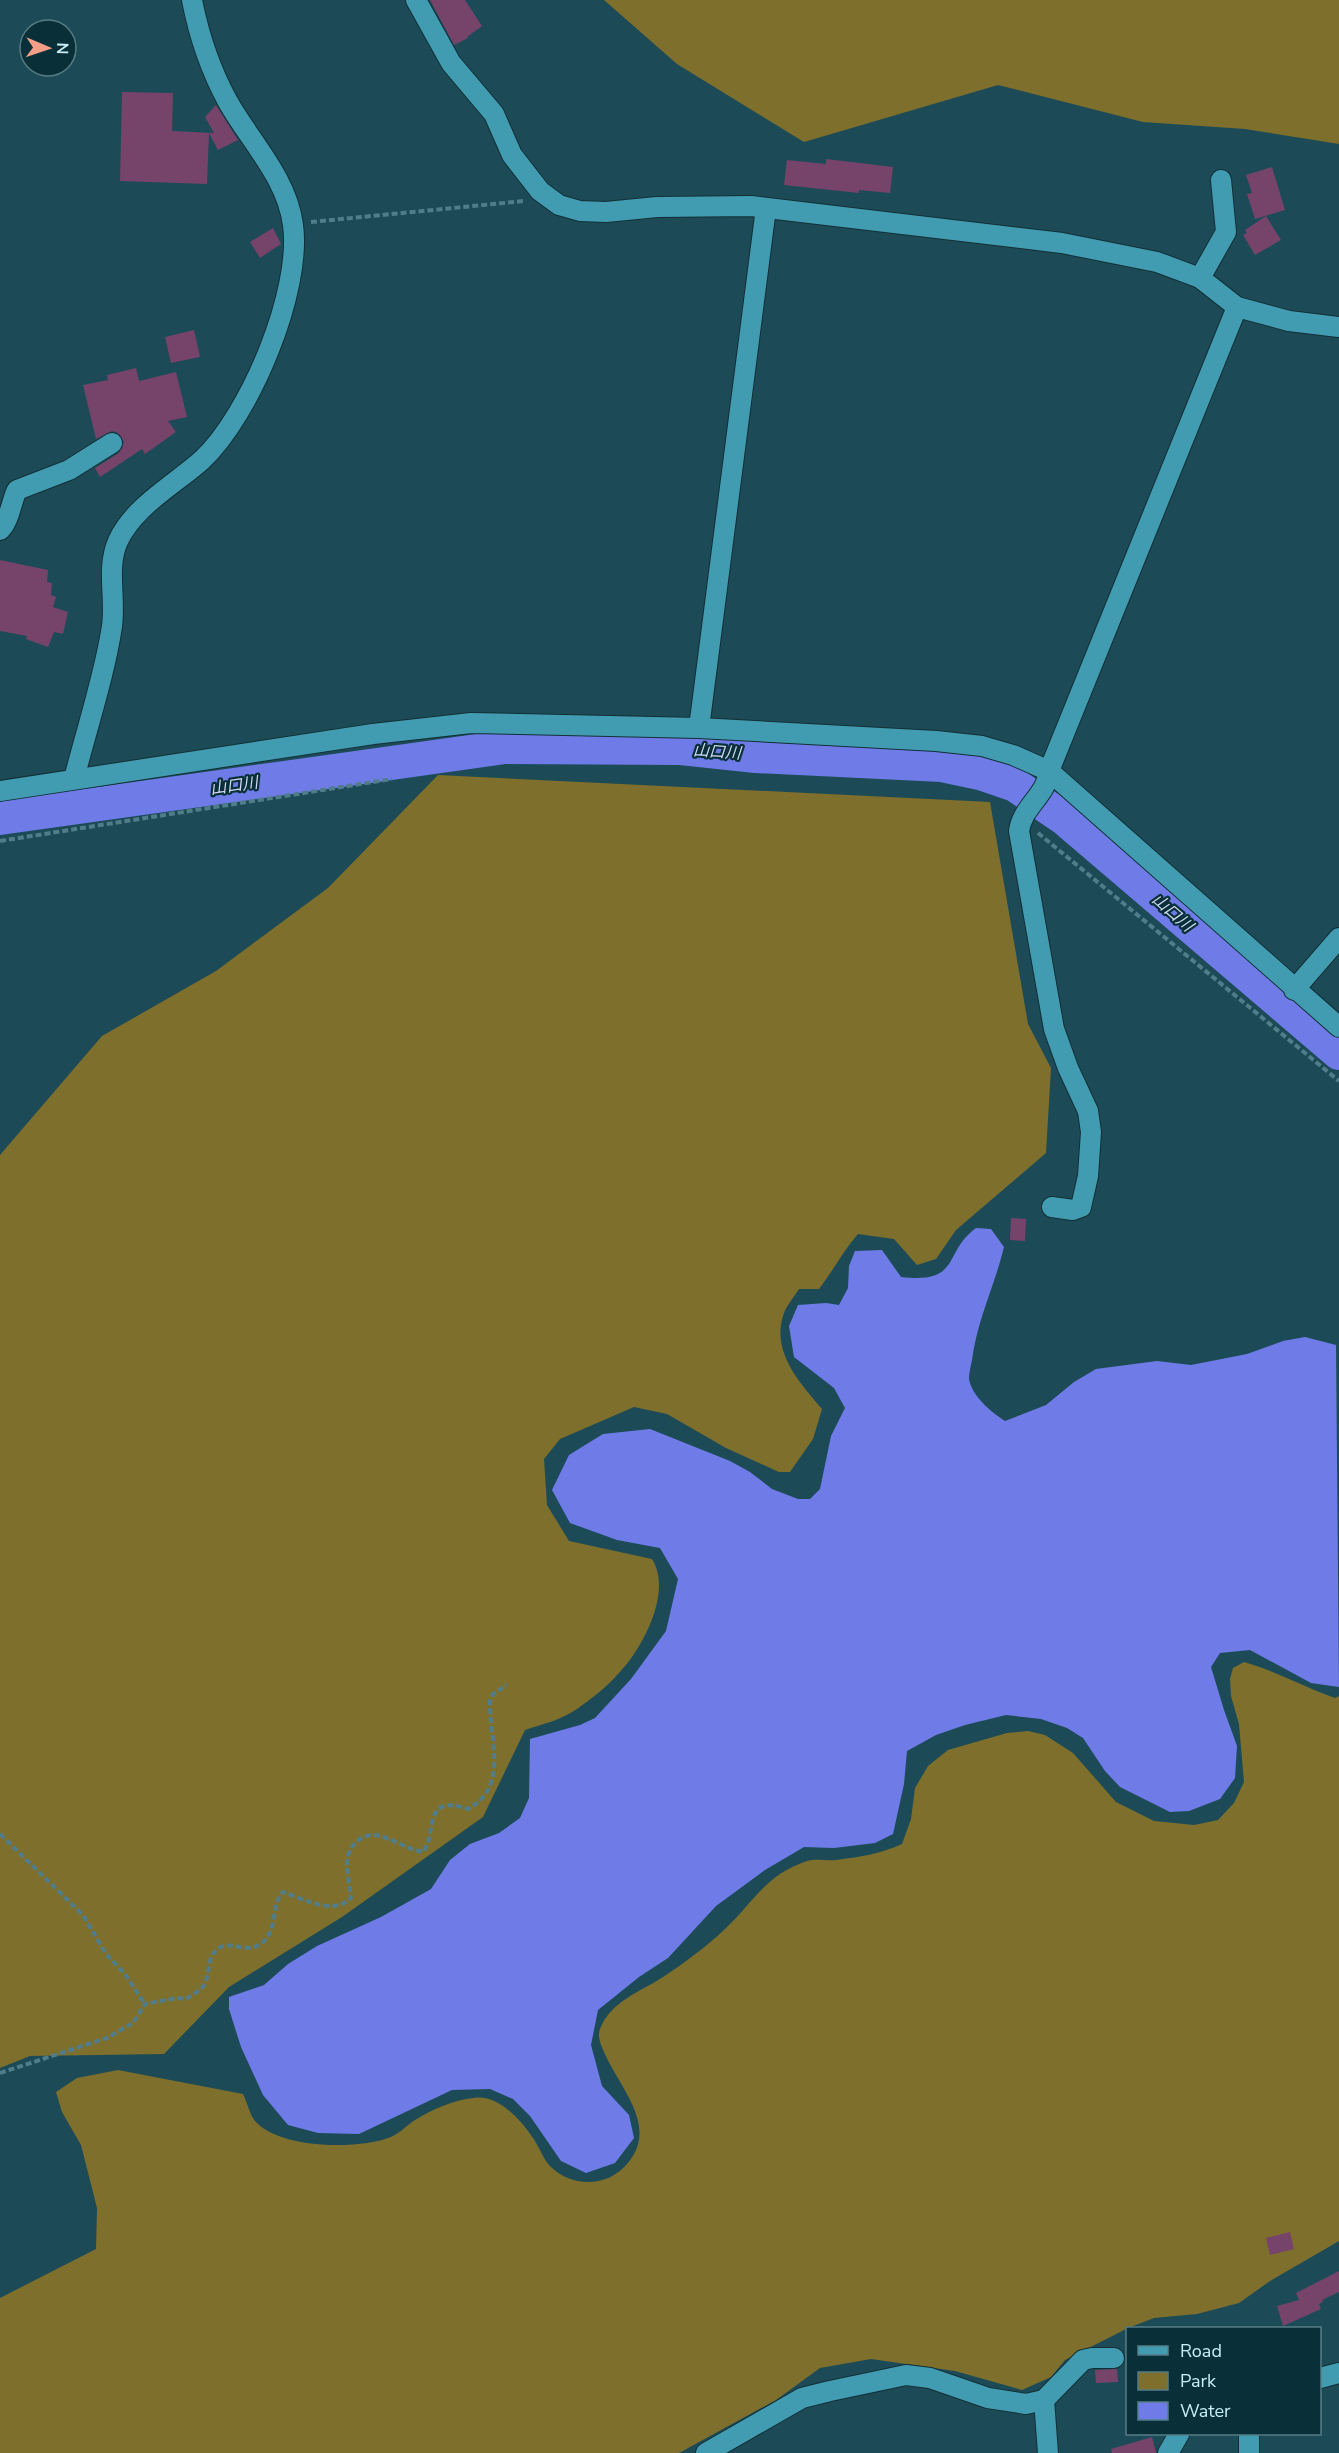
<svg xmlns="http://www.w3.org/2000/svg" width="1339" height="2453" font-family="'Nunito Sans','Noto Sans JP',sans-serif">
<style>
.green{fill:#7f6f2c}
.water{fill:#6f7ce8}
.lines{fill:none;stroke-linecap:round;stroke-linejoin:round}
.river{stroke:#6f7ce8;stroke-width:34}
.building{fill:#76436b}
.minor-casing{stroke:#132f36;stroke-width:22}
.path{stroke:#507d89;stroke-width:4;stroke-dasharray:6 3;stroke-linecap:butt}
.minor{stroke:#429cb1;stroke-width:20}
.labels{text-anchor:middle;stroke-width:4.5;stroke-linejoin:round;paint-order:stroke}
.water-label{font-size:16px;font-style:italic;fill:#d3d9f5;stroke:#093039}
</style>
<rect width="100%" height="100%" fill="#1c4b57"/>
<!-- green -->
<g class="green">
<polygon points="604,0 1339,0 1339,144 1245,129 1143,122 998,85 804,142 677,64"/>
<path d="M438,775l552,27 38,222 23,44 -5,85 -90,77 -20,29 -19,6 -23,-26 -36,-5c-15,17 -25,37 -39,55h-20c-5,8 -12,16 -15,24 -14,38 16,70 38,96l-9,30 -23,33h-11l-53,-24 -59,-34 -33,-7 -74,32 -16,20 3,46 22,36 83,18c21,33 -10,90 -33,114 -11,13 -28,26 -42,36 -16,11 -34,15 -52,21l-42,87 -141,100 -113,70 -65,67 -134,2 -30,12v-913l102,-119 114,-65 112,-83z"/>
<path d="M1244,1662c32,9 60,25 91,36l4,-2v545l-69,40 -31,22 -42,11 -43,4 -26,10 -63,32 -14,17 -29,13 -67,-19 -84,-12 -51,9 -44,32 -97,53h-679v-155l96,-49 1,-41 -16,-63 -19,-33 -6,-20 21,-14 41,-8 125,24c4,8 7,21 12,27 24,28 104,29 136,16 9,-4 16,-12 24,-17 18,-11 38,-20 59,-22 25,-4 49,24 61,43 5,8 9,19 15,25 19,19 50,22 71,4 43,-39 0,-79 -17,-118 -3,-7 -7,-15 -4,-23 11,-28 40,-37 63,-52 21,-14 43,-30 62,-48 29,-27 40,-54 82,-68 8,-3 19,0 29,-1 23,-3 44,-6 66,-16l9,-25 4,-31 13,-22 20,-16 59,-17 21,-2 17,4 28,18 43,49 38,19 40,4 24,-5 16,-17 10,-21 -5,-58 -8,-28 -1,-17 3,-11z"/>
</g>
<!-- water -->
<path class="water" d="M976,1228l15,1 13,18c-9,38 -27,73 -32,113 -1,5 -3,13 -3,19 3,17 22,33 36,42l41,-16 28,-23 22,-13 61,-8 34,4 56,-11 36,-13 22,-4 31,8 3,342 -28,-4 -61,-33 -30,3 -9,14 13,43 13,36 -2,32 -15,21 -31,12 -19,1 -50,-25 -15,-16 -22,-33 -16,-10 -26,-9 -35,-4 -41,10 -29,10 -29,16 -3,33 -11,50 -18,9 -41,5 -30,-1 -39,23 -49,36 -48,52 -29,19 -41,33 -7,35 11,41 27,29 5,23 -19,25 -29,10 -25,-12 -31,-45 -17,-17 -23,-10 -38,1 -93,44 -41,-1 -30,-8 -25,-30 -22,-48 -12,-38v-12l35,-12 24,-21 29,-18 64,-29 50,-28 19,-29 20,-16 29,-11 21,-15 9,-20 1,-59 50,-14 15,-7 36,-39 35,-48 12,-52 -18,-31 -43,-8 -47,-17 -18,-33 17,-35 34,-21 47,-5 80,32 20,11 22,17 26,10h12l10,-10 11,-53 14,-28 -11,-20 -40,-31 -5,-31 9,-21 28,-2 13,2 9,-17 1,-22 6,-15 27,-1 19,27c61,7 41,-24 75,-49z"/>
<g class="lines">
<!-- river -->
<polyline class="river" points="0,818 505,747 681,748 756,756 942,765 980,773 1015,785 1065,819 1339,1053"/>
</g>
<!-- building -->
<g class="building">
<polygon points="430,0 465,0 482,26 467,37 468,38 454,45"/>
<polygon points="122,92 173,93 172,131 214,133 205,117 216,105 238,140 218,150 209,133 207,184 120,181"/>
<polygon points="826,159 893,167 890,193 859,190 859,193 784,185 787,160 826,164"/>
<polygon points="1272,167 1285,210 1255,219 1247,194 1252,193 1246,175"/>
<polygon points="1266,216 1281,240 1255,255 1243,235 1247,233 1245,230"/>
<polygon points="273,228 281,244 260,258 250,242"/>
<polygon points="194,330 200,357 171,363 165,337"/>
<polygon points="136,368 139,381 176,372 187,417 168,421 176,432 145,454 142,449 100,477 95,468 119,453 124,442 118,433 112,431 96,439 83,385 108,380 107,375"/>
<polygon points="0,560 48,570 47,582 52,583 51,595 56,597 53,607 68,612 63,634 54,632 48,647 26,639 27,636 0,631"/>
<polygon points="1011,1218 1026,1219 1025,1241 1010,1240"/>
<polygon points="1290,2232 1294,2249 1270,2255 1266,2238"/>
<polygon points="1339,2271 1339,2292 1322,2300 1323,2302 1319,2304 1321,2309 1283,2326 1277,2306 1299,2300 1296,2293"/>
<polygon points="1117,2369 1118,2382 1096,2383 1095,2370"/>
<polygon points="1152,2437 1156,2453 1112,2453 1111,2449"/>
</g>
<g class="lines">
<!-- minor casing -->
<g class="minor-casing">
<g id="minor">
<polyline points="416,0 451,63 494,114 512,155 540,191 559,205 580,211 606,212 657,207 751,206 1062,243 1157,262 1200,278 1237,307 1289,321 1339,327"/>
<polyline points="1200,278 1226,232 1221,180"/>
<path d="M0,530c10,-10 11,-28 17,-40l52,-20 43,-27"/>
<polyline points="699,728 766,208"/>
<path d="M74,779c12,-48 31,-105 38,-153 4,-29 -6,-58 6,-85 16,-35 56,-56 84,-81 48,-45 100,-169 91,-235 -6,-47 -43,-84 -65,-123 -18,-33 -29,-66 -36,-102"/>
<polyline points="0,791 373,734 471,723 699,728 936,741 982,746 1013,755 1049,771 1339,1027"/>
<polyline points="1294,990 1339,938"/>
<path d="M1052,1207l21,3 8,-3 7,-31 3,-44 -3,-21 -20,-43 -14,-39 -35,-198c3,-24 28,-36 30,-60l188,-464"/>
<polyline points="1320,2378 1339,2373"/>
<polyline points="1044,2400 1048,2453"/>
<polyline points="706,2453 802,2398 830,2391 906,2375 930,2378 988,2398 1026,2404 1044,2400 1083,2360 1092,2358 1114,2358"/>
<polyline points="1168,2453 1179,2434"/>
<polyline points="1249,2453 1249,2434"/>
</g>
</g>
<!-- path -->
<g class="path">
<polyline points="311,222 524,201"/>
<polyline points="1038,833 1339,1081"/>
<polyline points="0,841 392,779"/>
<polyline points="0,1834 83,1915 106,1954 125,1974 144,2003"/>
<path d="M0,2073l107,-35 26,-15 12,-19 32,-6 9,1c6,-4 14,-8 18,-14 7,-12 2,-29 15,-37 14,-9 31,10 47,-9 11,-13 5,-34 17,-47 21,7 50,24 68,6 -1,-13 -6,-30 -3,-42 3,-14 18,-24 32,-20 15,4 27,13 43,16 15,-19 -2,-59 45,-43 42,-23 21,-70 22,-108l3,-7 14,-9"/>
</g>
<!-- minor -->
<use href="#minor" class="minor"/>
</g>
<g class="labels">
<!-- water labels -->
<g class="water-label">
<text transform="translate(717 751) rotate(4)" y="6">山口川</text>
<text transform="translate(234 785) rotate(-8)" y="6">山口川</text>
<text transform="translate(1173 912) rotate(41)" y="6">山口川</text>
</g>
</g>
<!-- legend -->
<rect x="1126" y="2327" width="195" height="108" fill="#093039" stroke="#547c86" stroke-width="1.5"/>
<rect x="1138" y="2346" width="30" height="9" fill="#429cb1" stroke="#547c86" stroke-width="1.5"/>
<text x="1180" y="2357" font-size="18" fill="#c5eef9">Road</text>
<rect x="1138" y="2372" width="30" height="18" fill="#7f6f2c" stroke="#547c86" stroke-width="1.5"/>
<text x="1180" y="2387" font-size="18" fill="#c5eef9">Park</text>
<rect x="1138" y="2402" width="30" height="18" fill="#6f7ce8" stroke="#547c86" stroke-width="1.5"/>
<text x="1180" y="2417" font-size="18" fill="#c5eef9">Water</text>
<!-- north arrow -->
<g transform="translate(48 48) rotate(92)"><circle r="28" fill="#093039" stroke="#547c86" stroke-width="1.5"/>
<path d="M0-4.5L10 22L0 15L-10 22Z" fill="#f49e87"/>
<text y="-9" font-size="16" font-weight="bold" text-anchor="middle" fill="#c5eef9">N</text>
</g>
</svg>
